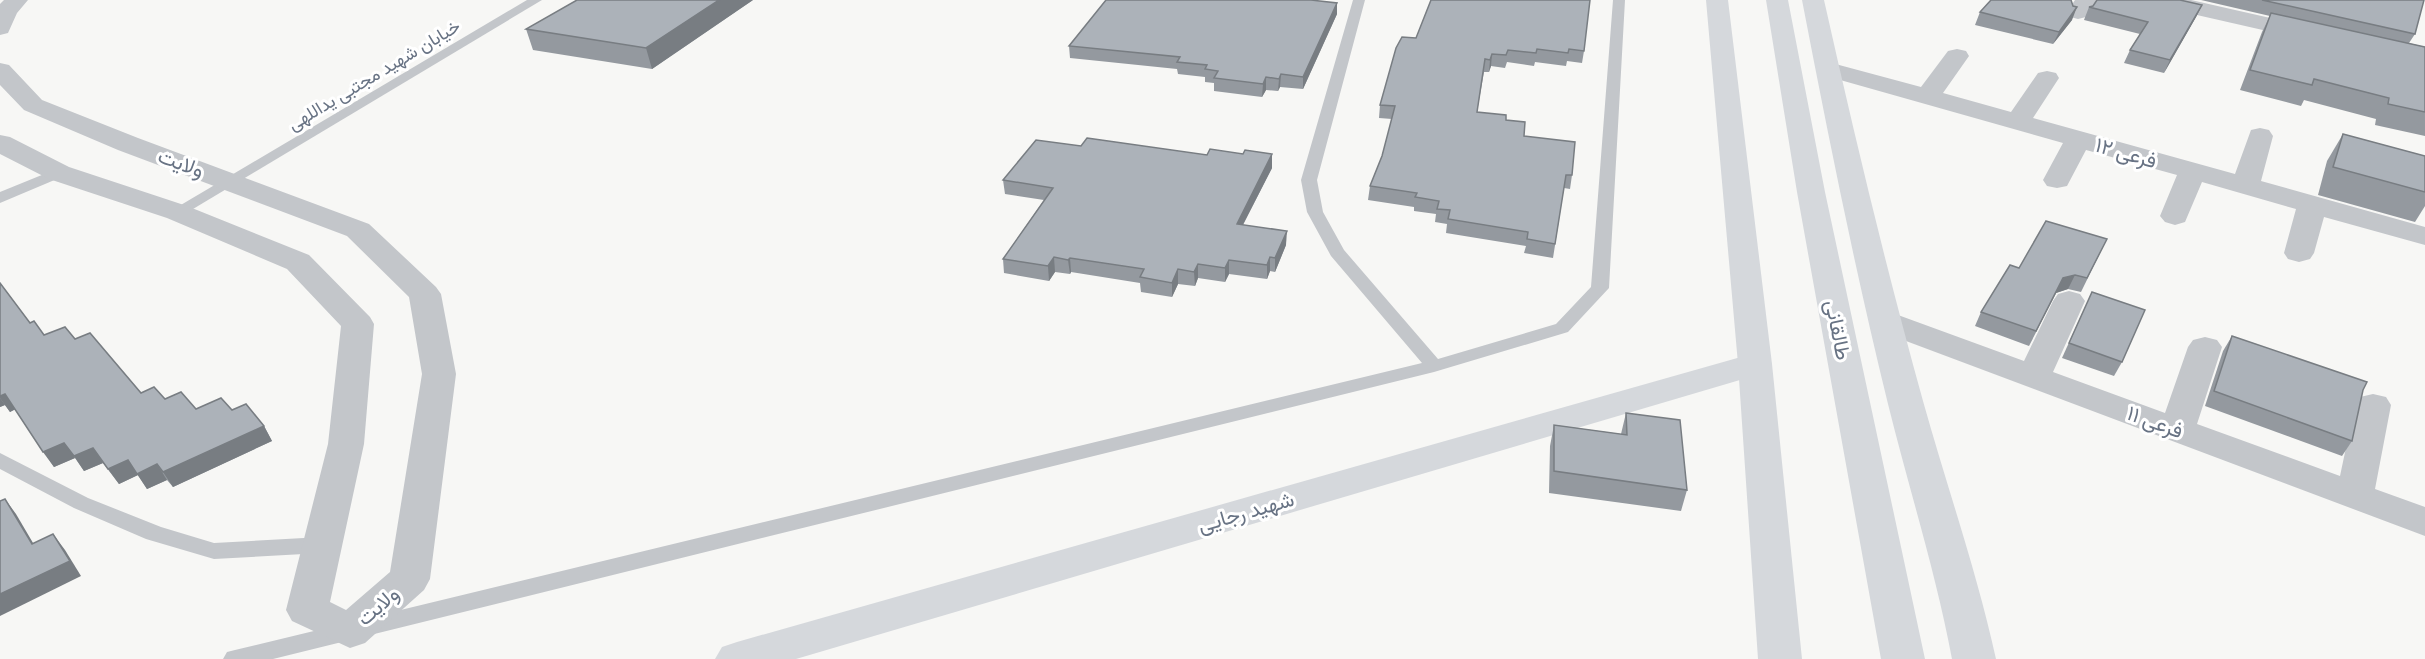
<svg xmlns="http://www.w3.org/2000/svg" width="2425" height="659" font-family="'Public Sans',Vazirmatn,sans-serif">
<style>
.lines{fill:none;stroke-linecap:round;stroke-linejoin:round}
.lane{fill:#c3c6ca;fill-rule:evenodd}
.street{fill:#c3c6ca;fill-rule:evenodd}
.secondary{fill:#d5d8dc;fill-rule:evenodd}
.primary{fill:#d5d8dc;fill-rule:evenodd}
.wall{fill:#94999f}
.shaded-wall{fill:#787d82}
.building{fill:#acb2b9;stroke:#787d82;stroke-width:1.5}
.labels{text-anchor:middle;stroke-width:6;stroke-linejoin:round;paint-order:stroke}
.far-street-label{font-size:18px;fill:#687384;stroke:#fff}
.street-label{font-size:21px;fill:#687384;stroke:#fff}
</style>
<rect width="100%" height="100%" fill="#f7f7f5"/>
<g class="lines">
<!-- lane -->
<g class="lane">
<polygon points="527,0 542,0 183,215 171,215 169,212"/>
<polygon points="1353,0 1365,0 1317,180 1323,212 1344,250 1438,359 1556,324 1591,287 1613,0 1625,0 1609,288 1568,332 1434,372 273,659 223,659 227,652 235,650 1422,363 1331,256 1307,212 1301,180"/>
<polygon points="59,168 64,170 67,173 64,176 0,203 0,192"/>
<polygon points="0,453 88,498 161,527 214,543 322,537 330,539 333,545 330,551 322,553 214,559 146,539 74,508 0,469"/>
</g>
<!-- street -->
<g class="street">
<polygon points="4,0 28,0 17,13 8,33 0,35 0,4"/>
<polygon points="2075,0 2097,0 2086,17 2078,19 2070,17 2067,12"/>
<polygon points="2150,0 2191,0 2319,29 2323,34 2319,39 2311,41 2153,5"/>
<polygon points="1957,49 1966,51 1969,56 1943,93 2011,112 2038,73 2047,71 2056,73 2059,78 2033,118 2235,174 2251,130 2260,128 2269,130 2273,136 2261,181 2425,227 2425,245 2324,217 2314,253 2310,259 2299,262 2288,259 2284,253 2296,209 2202,182 2185,222 2175,225 2165,222 2160,216 2177,175 2086,150 2067,186 2057,188 2047,186 2043,180 2063,143 1819,74 1816,69 1819,64 1828,62 1921,87 1948,51"/>
<polygon points="0,63 9,65 42,100 138,138 369,224 436,287 441,294 456,374 430,579 424,590 365,643 350,648 292,621 286,610 328,444 341,326 287,269 167,218 49,179 0,154 0,135 10,137 69,167 187,206 309,255 370,317 374,324 364,444 330,602 346,610 390,572 422,374 409,297 347,236 118,150 24,110 0,85"/>
<polygon points="2069,291 2080,294 2085,301 2053,372 2165,413 2188,347 2193,340 2205,337 2217,340 2222,347 2197,424 2340,476 2355,405 2360,397 2373,394 2386,397 2391,405 2375,489 2425,507 2425,536 1874,329 1870,322 1874,315 1886,312 1898,315 2024,361 2053,301 2058,294"/>
</g>
<!-- secondary -->
<polygon class="secondary" points="1755,353 1767,356 1772,364 1767,372 796,659 715,659 722,647 737,642"/>
<!-- primary -->
<g class="primary">
<polygon points="1706,0 1728,0 1772,364 1802,659 1758,659 1738,364"/>
<polygon points="1766,0 1788,0 1825,192 1925,659 1881,659 1797,192"/>
<path d="M1802,0h22c30,134 62,268 99,401 24,86 54,171 73,258h-44c-16,-86 -43,-170 -64,-255 -33,-134 -60,-269 -86,-404z"/>
</g>
</g>
<!-- wall -->
<g class="wall">
<polygon points="753,0 652,69 533,50 526,29"/>
<polygon points="1431,0 1584,51 1582,63 1567,61 1566,66 1535,62 1534,66 1507,62 1505,68 1491,66 1489,72 1484,72 1477,112 1506,120 1524,136 1572,175 1570,189 1564,188 1553,258 1524,253 1526,246 1446,233 1447,224 1435,222 1436,214 1414,211 1414,207 1368,200 1370,186 1382,156 1392,119 1379,118 1380,105 1416,38"/>
<polygon points="1991,0 2072,0 2071,1 2073,6 2072,20 2053,44 1975,25 1980,12"/>
<polygon points="2201,0 2424,0 2415,34 2409,43 2425,47 2425,136 2375,125 2376,119 2304,100 2301,106 2240,90 2262,32 2270,16"/>
<polygon points="1337,3 1337,14 1303,89 1280,87 1278,91 1266,90 1262,97 1214,91 1214,83 1205,82 1205,77 1178,74 1177,69 1070,58 1069,46"/>
<polygon points="2202,5 2196,17 2164,73 2124,63 2130,50 2140,34 2084,20 2089,7 2093,6"/>
<polygon points="2343,134 2425,156 2425,206 2415,222 2318,195 2327,161"/>
<polygon points="1081,146 1272,168 1243,225 1286,245 1275,272 1270,271 1267,279 1229,274 1225,282 1198,278 1195,286 1178,284 1172,297 1141,292 1140,283 1071,272 1070,274 1055,272 1049,281 1004,273 1003,259 1044,200 1005,194 1003,180"/>
<polygon points="2107,239 2081,292 2068,289 2056,293 2029,346 1975,326 1981,312 2019,268"/>
<polygon points="0,283 30,323 44,335 75,339 141,393 165,399 196,409 232,410 264,426 272,441 173,487 167,480 147,489 138,475 119,484 103,463 84,471 75,458 54,467 15,409 10,412 5,405 0,407"/>
<polygon points="2085,307 2122,362 2114,376 2062,358"/>
<polygon points="2232,336 2363,390 2352,441 2342,456 2205,406 2223,351"/>
<polygon points="1626,413 1687,490 1681,511 1549,493 1550,446 1554,425 1621,434"/>
</g>
<!-- shaded-wall -->
<g class="shaded-wall">
<polygon points="719,0 753,0 652,69 646,48"/>
<polygon points="1337,3 1337,14 1303,89 1303,77"/>
<polygon points="2202,5 2196,17 2164,73 2170,60"/>
<polygon points="2077,7 2072,20 2053,44 2059,32"/>
<polygon points="1492,54 1491,66 1489,72 1490,60"/>
<polygon points="1281,74 1280,87 1278,91 1279,79"/>
<polygon points="1266,77 1266,90 1262,97 1263,84"/>
<polygon points="1272,154 1272,168 1236,238 1237,224"/>
<polygon points="1287,231 1286,245 1275,272 1275,258"/>
<polygon points="1054,257 1055,272 1049,281 1048,266"/>
<polygon points="1270,257 1270,271 1267,279 1267,265"/>
<polygon points="1070,258 1071,272 1070,274 1068,260"/>
<polygon points="1229,260 1229,274 1225,282 1225,268"/>
<polygon points="1198,264 1198,278 1195,286 1194,272"/>
<polygon points="1178,269 1178,284 1172,297 1172,283"/>
<polygon points="2075,275 2068,289 2056,293 2029,346 2063,278"/>
<polygon points="5,394 16,409 10,412 0,398 0,396"/>
<polygon points="0,398 5,405 0,407"/>
<polygon points="264,426 272,441 173,487 163,472"/>
<polygon points="64,443 75,458 54,467 43,452"/>
<polygon points="93,448 103,463 84,471 74,456"/>
<polygon points="128,460 138,475 119,484 108,469"/>
<polygon points="157,464 167,480 147,489 137,474"/>
<polygon points="5,499 16,514 43,560 32,544"/>
<polygon points="53,534 65,550 81,576 0,616 0,594"/>
</g>
<!-- building -->
<g class="building">
<polygon points="577,0 719,0 646,48 526,29"/>
<polygon points="1106,0 1311,0 1337,3 1303,77 1281,74 1279,79 1266,77 1263,84 1214,78 1218,71 1205,69 1207,65 1177,62 1180,57 1069,46"/>
<polygon points="1431,0 1590,0 1584,51 1569,49 1568,53 1537,49 1536,53 1508,50 1506,55 1492,54 1490,60 1485,59 1477,112 1506,115 1506,120 1525,122 1524,136 1575,142 1572,175 1566,175 1555,244 1527,239 1528,232 1448,219 1450,210 1437,209 1439,201 1415,197 1417,193 1370,186 1382,156 1395,106 1380,105 1396,48 1402,37 1416,38"/>
<polygon points="1991,0 2071,0 2073,6 2077,7 2059,32 1980,12"/>
<polygon points="2097,0 2180,0 2202,5 2170,60 2130,50 2148,22 2089,7 2093,6"/>
<polygon points="2262,0 2424,0 2415,34"/>
<polygon points="2271,13 2425,47 2425,112 2388,104 2389,98 2314,79 2312,85 2250,70"/>
<polygon points="2343,134 2425,156 2425,192 2333,167"/>
<polygon points="1087,138 1207,155 1210,149 1243,154 1245,150 1272,154 1237,224 1287,231 1275,258 1270,257 1267,265 1229,260 1225,268 1198,264 1194,272 1178,269 1172,283 1140,277 1144,269 1070,258 1068,260 1054,257 1048,266 1003,259 1053,188 1003,180 1036,140 1081,146"/>
<polygon points="2046,221 2107,239 2087,278 2075,275 2063,278 2036,331 1981,312 2010,265 2019,268"/>
<polygon points="0,283 30,323 34,321 44,335 65,327 75,339 90,333 141,393 154,387 165,399 181,392 196,409 221,398 232,410 246,404 264,426 163,472 157,464 137,474 128,460 108,469 93,448 74,456 64,443 43,452 5,394 0,396"/>
<polygon points="2092,292 2145,310 2122,362 2069,343"/>
<polygon points="2232,336 2367,382 2363,390 2352,441 2214,391"/>
<polygon points="1626,413 1680,420 1687,490 1554,471 1554,425 1627,435"/>
<polygon points="5,499 32,544 53,534 70,561 0,594 0,501"/>
</g>
<g class="labels">
<!-- far-street labels -->
<g class="far-street-label">
<text transform="translate(374 75) rotate(-31)" y="6">خیابان شهید مجتبی یداللهی</text>
</g>
<!-- street labels -->
<g class="street-label">
<text transform="translate(2126 153) rotate(16)" y="7">فرعی ۱۲</text>
<text transform="translate(181 163) rotate(20)" y="7">ولایت</text>
<text transform="translate(1838 330) rotate(79)" y="7">طالقانی</text>
<text transform="translate(2155 422) rotate(20)" y="7">فرعی ۱۱</text>
<text transform="translate(1246 512) rotate(-16)" y="7">شهید رجایی</text>
<text transform="translate(378 606) rotate(-41)" y="7">ولایت</text>
</g>
</g>
</svg>
